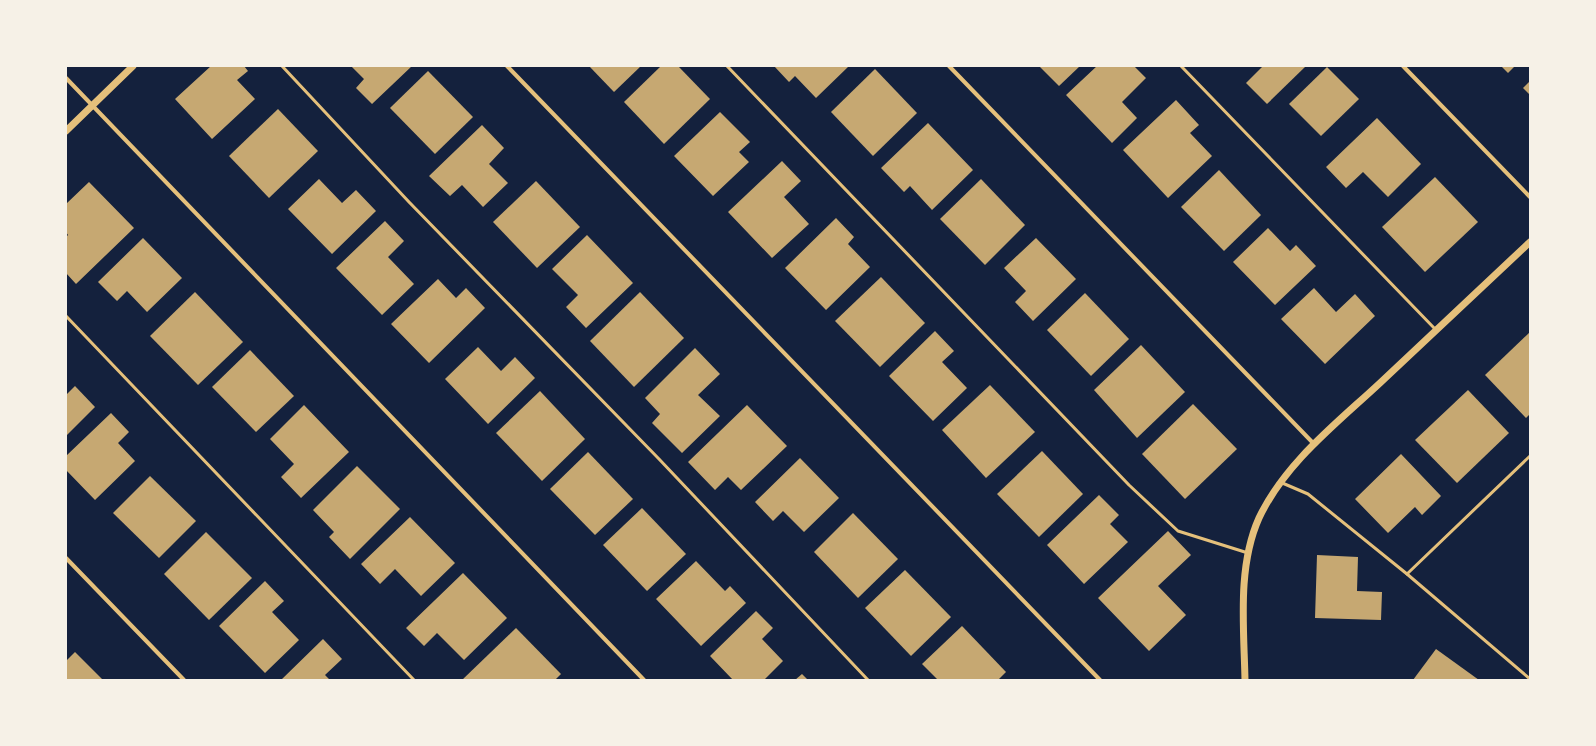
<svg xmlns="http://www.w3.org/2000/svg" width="1596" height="746" font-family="'Roboto Serif',serif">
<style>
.building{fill:#c6a872}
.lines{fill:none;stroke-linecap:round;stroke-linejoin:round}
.service{stroke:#e5c07b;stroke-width:3}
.minor{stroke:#e5c07b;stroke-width:4}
.tertiary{stroke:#e5c07b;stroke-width:7}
</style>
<rect width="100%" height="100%" fill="#14213d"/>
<!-- building -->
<g class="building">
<polygon points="211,66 244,66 248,71 237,80 255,99 212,139 175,99"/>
<polygon points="351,66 412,66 372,104 356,88 364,79"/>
<polygon points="589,66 641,66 614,92"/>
<polygon points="661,66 678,66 710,99 664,144 624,102"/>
<polygon points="774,66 849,66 816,98 795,76 789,82"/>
<polygon points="1039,66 1080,66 1059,86"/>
<polygon points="1097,66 1134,66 1146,78 1122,102 1137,118 1112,143 1066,95"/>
<polygon points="1263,66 1306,66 1267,104 1246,83"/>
<polygon points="1501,66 1515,66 1508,73"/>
<polygon points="1327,67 1359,99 1321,136 1289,104"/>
<polygon points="875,69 917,113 873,156 831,112"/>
<polygon points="428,71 473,117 435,154 390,108"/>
<polygon points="1530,81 1530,95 1523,88"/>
<polygon points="1176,100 1199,125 1190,133 1212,156 1168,198 1123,150"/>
<polygon points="278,109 318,151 269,198 229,156"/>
<polygon points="720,112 750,142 739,152 749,162 713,196 674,156"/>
<polygon points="1377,118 1421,164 1388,197 1363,172 1346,188 1326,167"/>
<polygon points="928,123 973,170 932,210 910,186 904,192 881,168"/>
<polygon points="482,125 504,148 489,164 508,183 483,207 462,185 450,196 429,176"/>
<polygon points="782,161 801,181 784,197 809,224 772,258 728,212"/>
<polygon points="1219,170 1261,215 1224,251 1181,207"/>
<polygon points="1435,177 1478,222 1425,272 1382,227"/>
<polygon points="319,179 342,203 356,190 376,211 332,254 288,209"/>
<polygon points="981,179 1025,225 985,265 940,219"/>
<polygon points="536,181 580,227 537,268 493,222"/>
<polygon points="89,182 134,228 76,284 66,273 66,237 68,235 66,232 66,204"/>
<polygon points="836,218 854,237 848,244 870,267 826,310 785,268"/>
<polygon points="385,221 404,241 388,257 414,284 382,315 336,268"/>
<polygon points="1268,228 1290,251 1296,245 1316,266 1275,305 1233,262"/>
<polygon points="587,235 633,283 586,328 566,307 578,295 552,269"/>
<polygon points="143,238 182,278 147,312 127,291 117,301 98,282"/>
<polygon points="1036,238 1076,279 1033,321 1015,302 1026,291 1004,268"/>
<polygon points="881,277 925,323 880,367 835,321"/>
<polygon points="438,279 456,298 466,288 485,308 429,363 391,324"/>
<polygon points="1314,288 1336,312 1355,294 1375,316 1325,364 1281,319"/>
<polygon points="195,292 243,342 198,385 150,336"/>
<polygon points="640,292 684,338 634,387 590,341"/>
<polygon points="1085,293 1129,339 1091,376 1047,330"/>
<polygon points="935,331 954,351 942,362 967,388 933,421 889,376"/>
<polygon points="1530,332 1530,414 1526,418 1485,375"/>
<polygon points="1141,345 1185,392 1137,438 1094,390"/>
<polygon points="478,347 501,371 515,357 535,378 488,424 445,379"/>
<polygon points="695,348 720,374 698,395 720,416 682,453 652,423 660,414 645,398"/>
<polygon points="250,350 294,396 256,432 212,387"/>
<polygon points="990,385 1035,432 986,478 942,430"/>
<polygon points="75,386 95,407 66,436 66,395"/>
<polygon points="1468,390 1509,433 1457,483 1415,440"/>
<polygon points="540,391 585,439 542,481 496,433"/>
<polygon points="1193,404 1237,449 1185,499 1142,454"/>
<polygon points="304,405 349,452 301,498 281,477 294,464 270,439"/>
<polygon points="747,405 787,446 741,490 728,477 715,490 688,462"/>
<polygon points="111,413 129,432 118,443 135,461 95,500 66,470 66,456"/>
<polygon points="1042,451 1083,494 1039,537 997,494"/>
<polygon points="588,452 633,499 595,535 550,489"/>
<polygon points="1401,454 1441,496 1422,515 1415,507 1388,533 1355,499"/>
<polygon points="800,458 839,498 804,532 783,511 773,521 755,502"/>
<polygon points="357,466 400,509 350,559 329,537 334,532 313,510"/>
<polygon points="150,476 196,521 159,558 113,513"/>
<polygon points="1099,495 1119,515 1110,524 1128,542 1084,584 1047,545"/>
<polygon points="642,508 686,554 647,591 603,545"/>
<polygon points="853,513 898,559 858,598 814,552"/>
<polygon points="410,517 455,563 421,596 395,569 380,584 361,564"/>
<polygon points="1168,531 1191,555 1158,586 1186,615 1149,651 1098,598"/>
<polygon points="206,532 252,578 209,620 164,574"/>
<polygon points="1317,555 1358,557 1357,591 1382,592 1381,620 1315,618"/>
<polygon points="696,561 725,591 730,586 746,603 701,646 656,599"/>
<polygon points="905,570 951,617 911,656 865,608"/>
<polygon points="463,573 507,618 464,660 437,633 424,646 406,628"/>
<polygon points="265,581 284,601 272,612 299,640 265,673 219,626"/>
<polygon points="756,611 773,628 762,639 783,661 764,680 733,680 710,656"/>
<polygon points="962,626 1006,672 998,680 938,680 922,664"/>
<polygon points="516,628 561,674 555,680 462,680"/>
<polygon points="323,639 342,659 325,675 330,680 281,680"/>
<polygon points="1436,649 1479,680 1413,680"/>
<polygon points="75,652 102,679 100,680 66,680 66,661"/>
<polygon points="802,674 808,680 795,680"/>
</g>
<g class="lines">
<!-- service -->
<g class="service">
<polyline points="282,66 409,202 659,459 868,680"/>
<polyline points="727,66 1129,485 1178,531 1248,553"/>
<polyline points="1181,66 1436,330"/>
<polyline points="66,316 414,680"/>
<polyline points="1280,482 1308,494 1407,574 1530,456"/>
<polyline points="1407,574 1530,679"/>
</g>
<!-- minor -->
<g class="minor">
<polyline points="507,66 1100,680"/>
<polyline points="949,66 1314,444"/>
<polyline points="1403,66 1530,197"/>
<polyline points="66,78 644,680"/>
<polyline points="66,558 184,680"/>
</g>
<!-- tertiary -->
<g class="tertiary">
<polyline points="66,131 133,66"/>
<path d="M1245,680c-1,-52 -8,-113 14,-162 26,-55 77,-94 121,-135 50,-47 100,-94 150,-141"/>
</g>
</g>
<!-- border -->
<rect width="1596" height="746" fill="none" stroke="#f6f1e7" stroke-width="134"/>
</svg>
